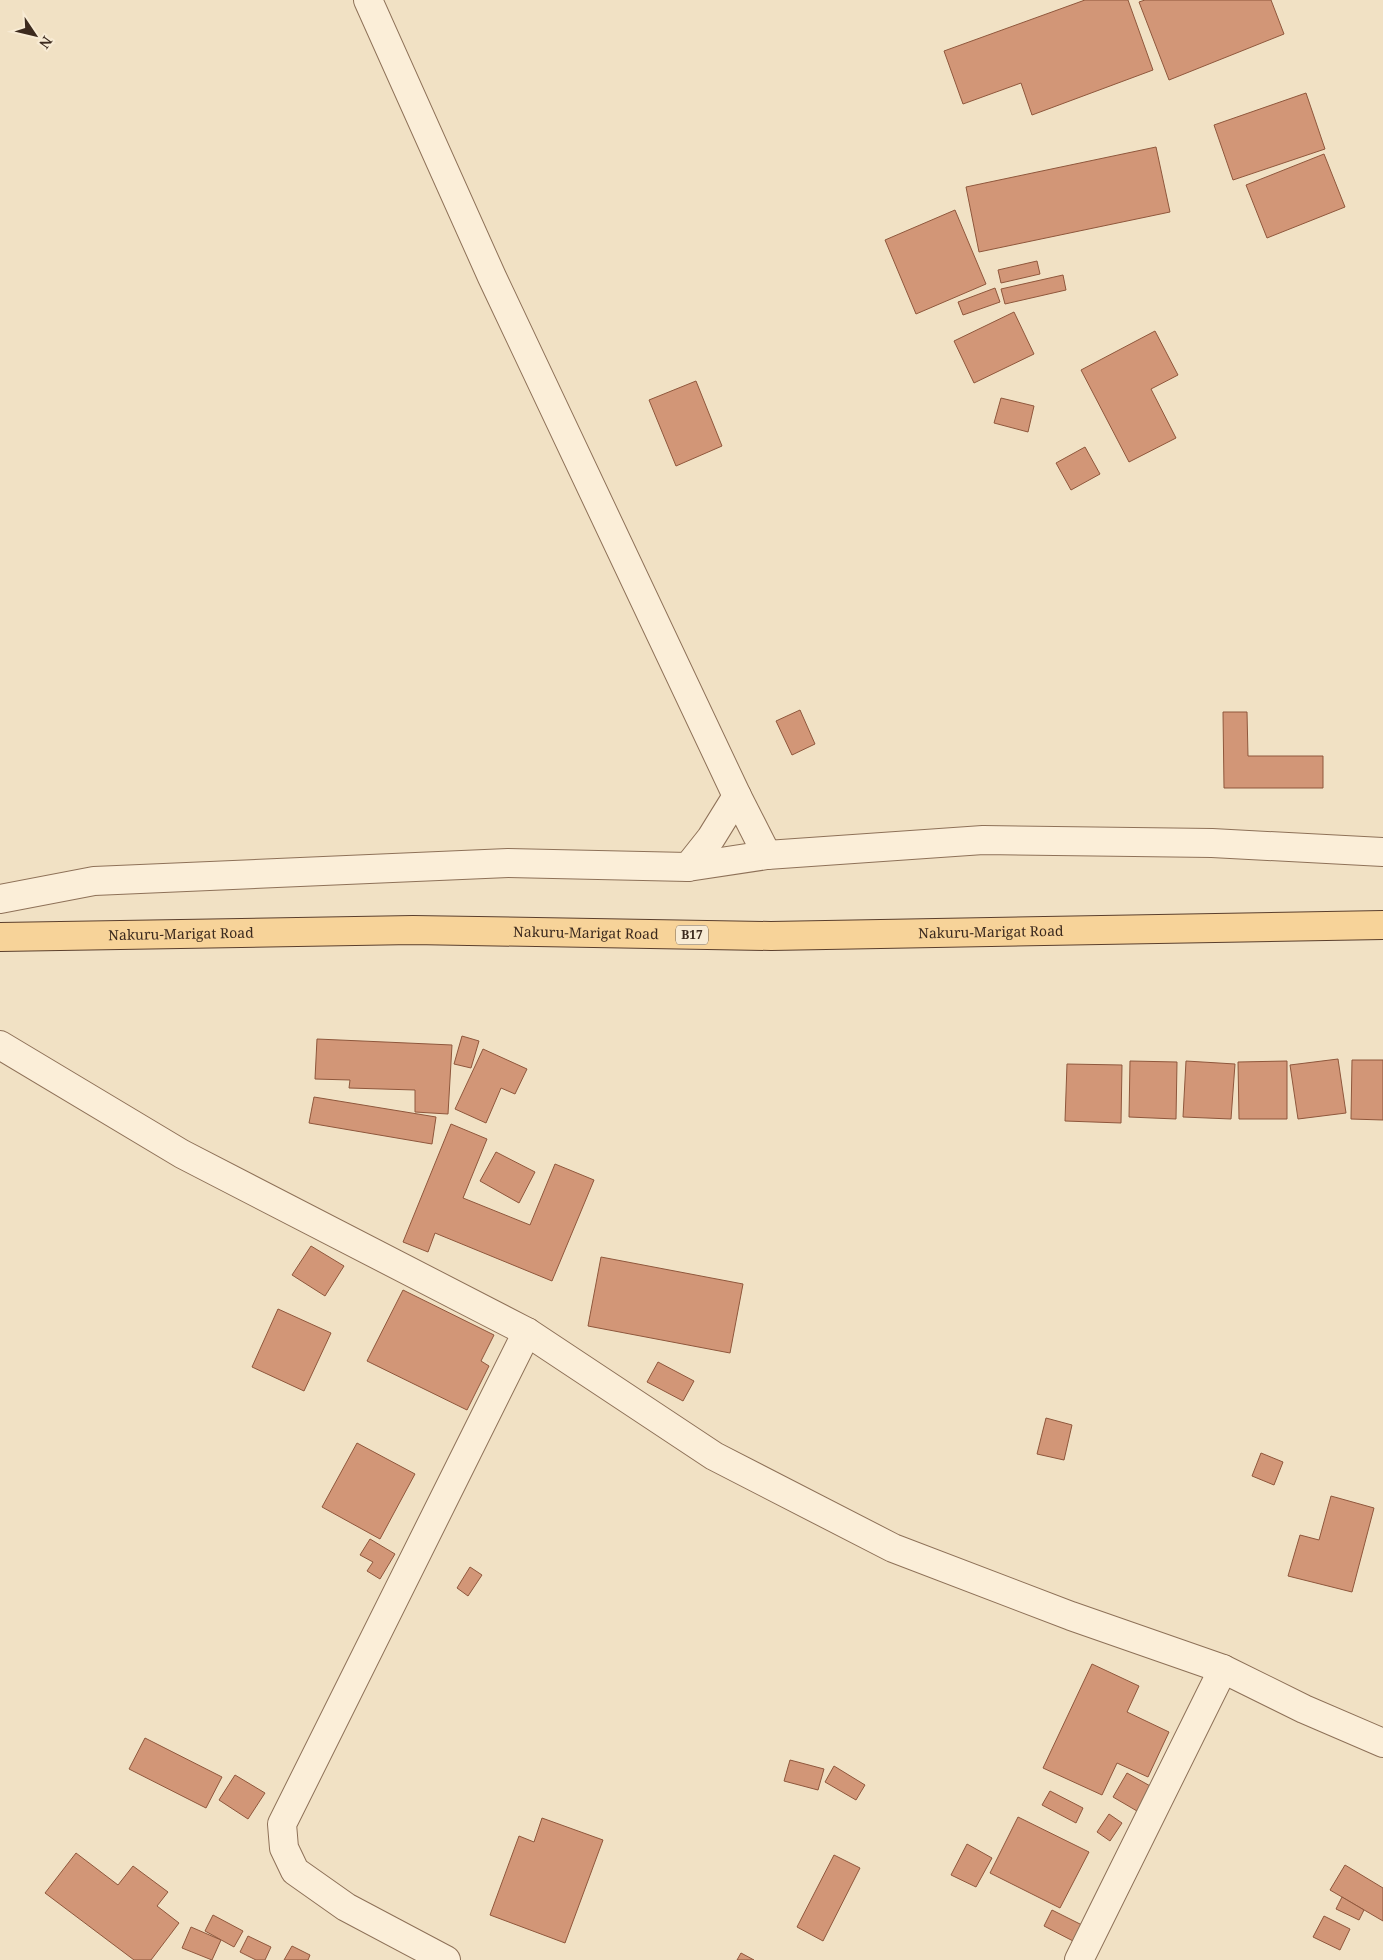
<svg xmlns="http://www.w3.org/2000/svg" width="1383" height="1960" font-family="'Noto Serif',serif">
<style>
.building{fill:#d29677;stroke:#8f573c}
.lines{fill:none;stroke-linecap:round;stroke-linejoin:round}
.street-casing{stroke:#8e7158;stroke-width:30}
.primary-casing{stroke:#5b3f2d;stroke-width:30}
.street{stroke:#fbeed8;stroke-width:28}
.primary{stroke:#f7d399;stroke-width:28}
.labels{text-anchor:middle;stroke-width:5;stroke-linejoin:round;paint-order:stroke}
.shield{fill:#f8ebd4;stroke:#746455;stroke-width:1}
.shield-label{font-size:12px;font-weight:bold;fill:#3c2a1e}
.street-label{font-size:14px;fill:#3c2a1e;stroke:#f8ebd4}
</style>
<rect width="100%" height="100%" fill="#f1e1c4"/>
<!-- building -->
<g class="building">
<polygon points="1085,0 1128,0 1153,70 1032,115 1021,83 963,104 944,51"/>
<polygon points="1145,0 1271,0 1284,34 1169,80 1139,2"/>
<polygon points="1306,93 1325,149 1233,180 1214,125"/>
<polygon points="1156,147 1170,212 979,252 966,187"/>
<polygon points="1324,154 1345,207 1267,238 1246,185"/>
<polygon points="955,210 986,284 916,314 885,240"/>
<polygon points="1037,261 1040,274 1001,283 998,270"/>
<polygon points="1063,275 1066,290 1005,304 1001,289"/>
<polygon points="995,288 1000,302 963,315 958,302"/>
<polygon points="1014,312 1034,354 974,383 954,341"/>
<polygon points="1155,331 1178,375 1151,389 1176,438 1129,462 1081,370"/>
<polygon points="696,381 722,446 676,466 649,400"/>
<polygon points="1001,398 1034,406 1028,432 994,423"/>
<polygon points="1085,447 1100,474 1071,490 1056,463"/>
<polygon points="800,710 815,744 792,755 776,721"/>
<polygon points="1223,712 1247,712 1248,756 1323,756 1323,788 1224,788"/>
<polygon points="462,1036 479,1041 471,1068 454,1064"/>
<polygon points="317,1039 452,1045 448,1114 415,1112 415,1090 349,1088 350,1080 315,1079"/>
<polygon points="483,1049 527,1069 515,1094 501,1088 486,1123 455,1109"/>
<polygon points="1338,1059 1346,1113 1298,1119 1290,1065"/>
<polygon points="1352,1060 1383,1060 1383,1120 1351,1119"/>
<polygon points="1130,1061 1177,1062 1176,1119 1129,1117"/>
<polygon points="1186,1061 1235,1064 1231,1119 1183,1117"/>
<polygon points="1287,1061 1287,1119 1239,1119 1238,1062"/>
<polygon points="1067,1064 1122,1065 1121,1123 1065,1121"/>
<polygon points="314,1097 436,1117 432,1144 309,1123"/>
<polygon points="451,1124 487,1139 463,1198 530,1225 555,1164 594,1180 552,1281 435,1233 428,1252 403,1242"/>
<polygon points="496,1152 535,1172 519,1203 480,1181"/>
<polygon points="311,1246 344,1266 325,1296 292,1275"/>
<polygon points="601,1257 743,1284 730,1353 588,1326"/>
<polygon points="403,1290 494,1335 481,1361 489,1366 467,1410 367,1361"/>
<polygon points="278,1309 331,1333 304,1391 252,1367"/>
<polygon points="658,1362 694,1381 683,1401 647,1382"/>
<polygon points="1046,1418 1072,1425 1064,1460 1037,1454"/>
<polygon points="357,1443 415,1474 380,1539 322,1507"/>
<polygon points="1261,1453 1283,1462 1274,1485 1252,1476"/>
<polygon points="1331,1496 1374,1508 1352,1592 1288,1576 1300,1535 1319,1540"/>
<polygon points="370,1539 395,1554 380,1579 367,1571 373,1562 360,1555"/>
<polygon points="470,1567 482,1575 468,1596 457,1588"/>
<polygon points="1092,1664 1139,1686 1127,1712 1169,1732 1148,1777 1117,1763 1102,1795 1043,1768"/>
<polygon points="145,1738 222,1777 206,1808 129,1769"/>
<polygon points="790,1760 824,1769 818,1790 784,1781"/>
<polygon points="834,1766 865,1785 856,1800 825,1782"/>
<polygon points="1127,1773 1152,1787 1137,1811 1113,1797"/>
<polygon points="235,1775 265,1793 248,1819 219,1800"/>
<polygon points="1050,1791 1083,1808 1076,1823 1042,1805"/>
<polygon points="1109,1814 1122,1823 1110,1841 1097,1832"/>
<polygon points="1018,1817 1089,1852 1060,1908 990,1873"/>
<polygon points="542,1818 603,1840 565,1943 490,1915 519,1836 534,1842"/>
<polygon points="967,1844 992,1858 976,1887 951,1875"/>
<polygon points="76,1853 118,1885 133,1866 168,1892 157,1906 179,1923 151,1960 134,1960 45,1893"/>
<polygon points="834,1855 860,1868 823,1941 797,1927"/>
<polygon points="1345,1865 1383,1888 1383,1921 1330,1890"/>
<polygon points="1342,1897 1364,1910 1359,1920 1336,1909"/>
<polygon points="1052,1910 1084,1926 1075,1942 1044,1926"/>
<polygon points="213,1915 243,1931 234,1947 205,1931"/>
<polygon points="1324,1916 1350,1929 1340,1950 1313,1937"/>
<polygon points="191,1927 221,1940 212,1960 182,1948"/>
<polygon points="248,1936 271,1947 265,1960 256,1960 240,1952"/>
<polygon points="292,1946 310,1955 308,1960 284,1960"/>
<polygon points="741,1953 754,1960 737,1960"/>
</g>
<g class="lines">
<!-- street casing -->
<g class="street-casing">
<g id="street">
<polyline points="368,0 492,277 737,796 711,838 688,867"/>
<polyline points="737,796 767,855"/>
<polyline points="0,899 94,881 508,863 688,867 767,855 983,840 1212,843 1383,852"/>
<polyline points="0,1045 182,1154 527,1332 714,1456 893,1548 1071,1616 1223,1669 1304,1709 1383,1743"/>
<polyline points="446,1960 346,1907 295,1871 284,1848 282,1824 527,1332"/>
<polyline points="1079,1960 1223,1669"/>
</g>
</g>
<!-- primary casing -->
<g class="primary-casing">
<g id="primary">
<path id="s1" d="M0,937l413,-7 358,6 612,-11"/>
</g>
</g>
<!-- street -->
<use href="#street" class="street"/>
<!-- primary -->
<use href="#primary" class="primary"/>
</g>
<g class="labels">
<!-- shield labels -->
<rect class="shield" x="676" y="925.5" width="32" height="19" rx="4"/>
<g class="shield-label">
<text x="692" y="939">B17</text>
</g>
<!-- street labels -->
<g class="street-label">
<text dy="5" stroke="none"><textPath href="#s1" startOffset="991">Nakuru-Marigat Road</textPath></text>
<text dy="5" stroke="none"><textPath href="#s1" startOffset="586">Nakuru-Marigat Road</textPath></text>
<text dy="5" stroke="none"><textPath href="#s1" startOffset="181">Nakuru-Marigat Road</textPath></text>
</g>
</g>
<!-- north arrow -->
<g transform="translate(35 35) rotate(125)" stroke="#f8ebd4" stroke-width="4" paint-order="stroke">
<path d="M0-4L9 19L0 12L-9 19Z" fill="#3c2a1e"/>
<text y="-8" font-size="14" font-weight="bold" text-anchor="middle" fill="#3c2a1e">N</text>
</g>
</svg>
